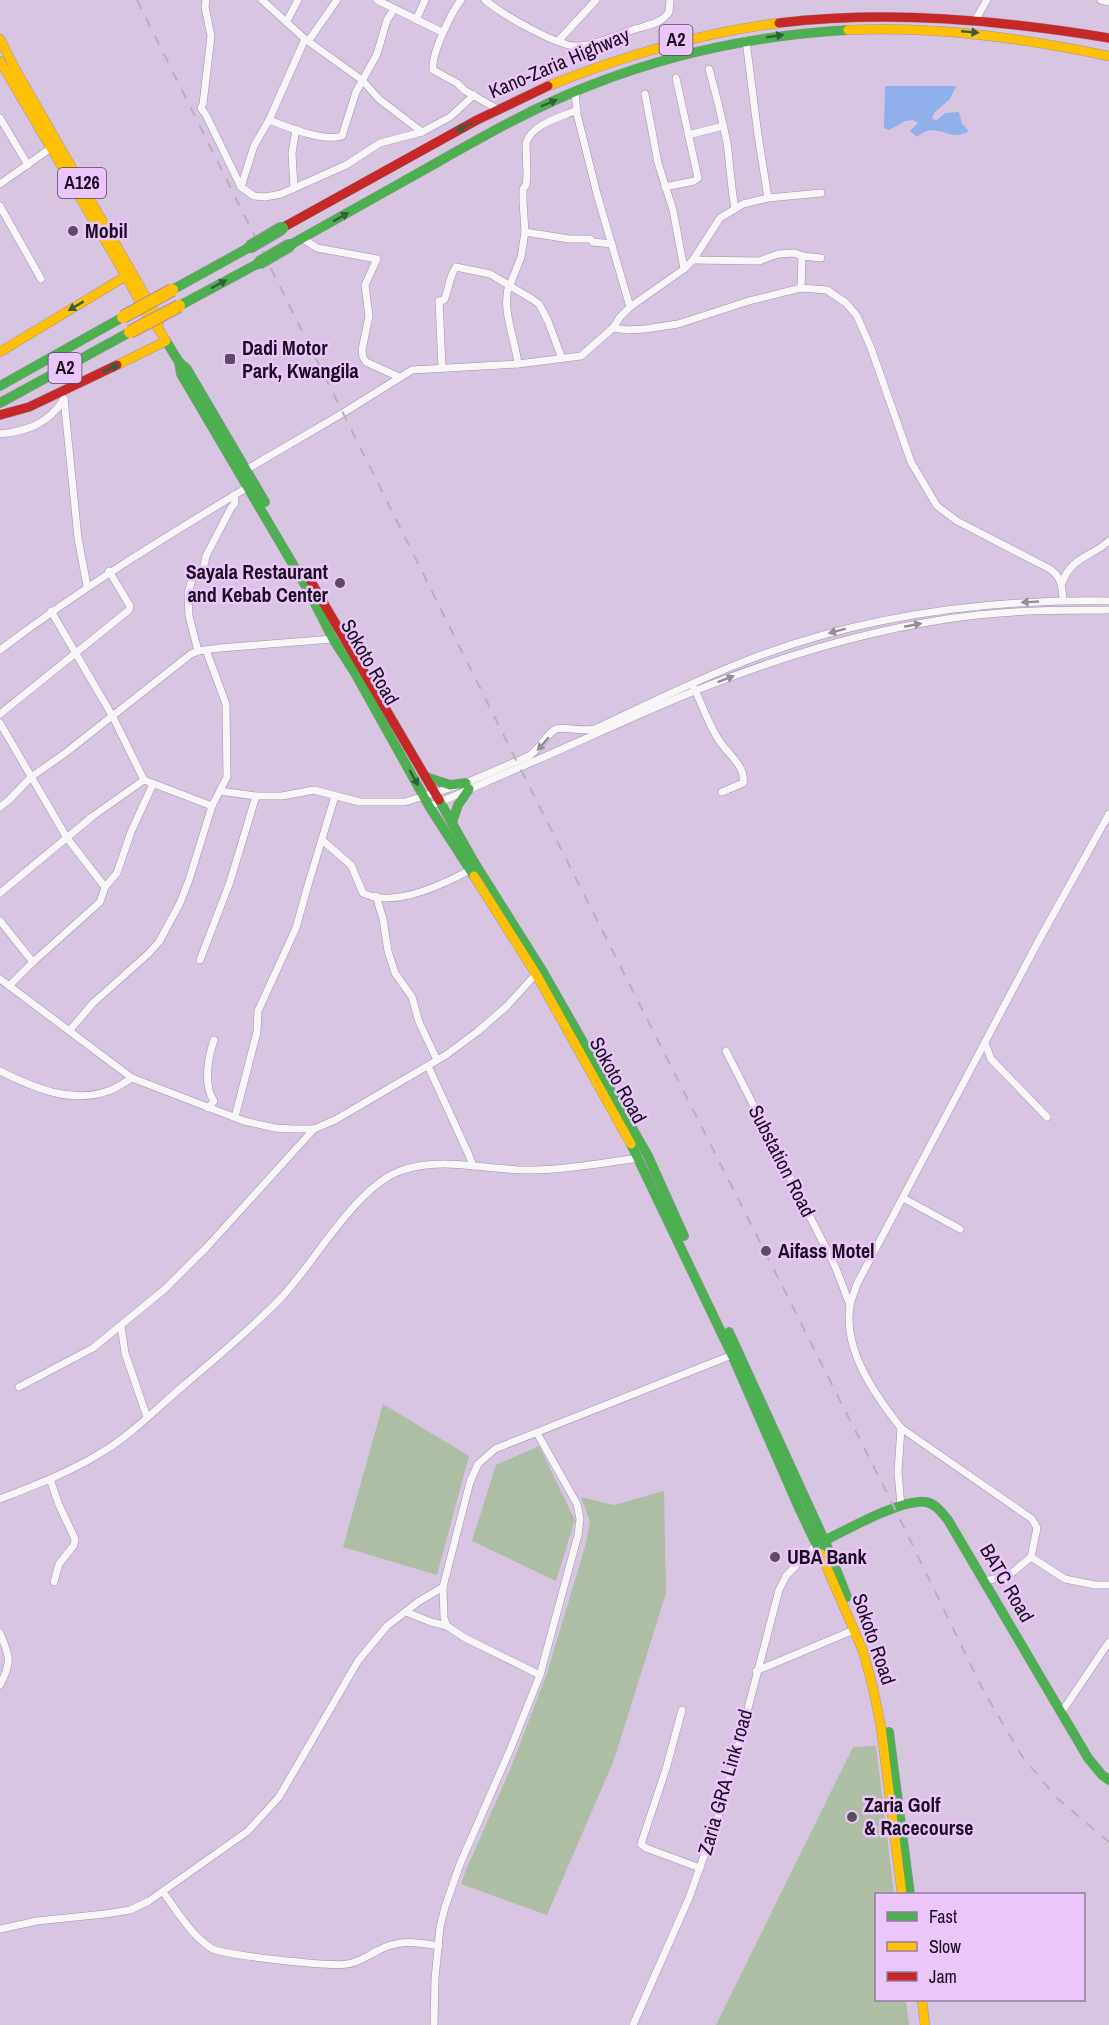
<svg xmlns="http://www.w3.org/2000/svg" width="1109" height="2025" font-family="'Archivo Narrow',sans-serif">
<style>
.green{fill:#adbea4}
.water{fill:#8fb0ea}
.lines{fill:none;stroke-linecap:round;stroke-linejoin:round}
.street-casing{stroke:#a292a8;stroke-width:8}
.fast-casing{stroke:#a292a8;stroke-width:10}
.slow-casing{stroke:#a292a8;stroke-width:10}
.jam-casing{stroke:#a292a8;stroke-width:10}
.street{stroke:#f9f6fa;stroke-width:7}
.fast{stroke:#4caf50;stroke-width:9}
.slow{stroke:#ffc107;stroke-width:9}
.jam{stroke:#c62828;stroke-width:9}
.rail{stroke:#b6b1b8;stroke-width:2;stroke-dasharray:10 10;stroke-linecap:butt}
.fast-bridge-casing{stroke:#a292a8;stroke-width:14;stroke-linecap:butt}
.slow-bridge-casing{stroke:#a292a8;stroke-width:14;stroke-linecap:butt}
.fast-bridge{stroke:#4caf50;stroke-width:12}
.slow-bridge{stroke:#ffc107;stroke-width:12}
.oneway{fill:#335e38}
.oneway2{fill:#958d97}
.poi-dot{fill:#5c4d63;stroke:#eac6fb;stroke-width:2}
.labels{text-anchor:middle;stroke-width:5;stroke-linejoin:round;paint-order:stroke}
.shield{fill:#eac6fb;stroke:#584461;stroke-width:1.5}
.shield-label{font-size:18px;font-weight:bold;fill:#1a0d1f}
.street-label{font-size:20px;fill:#1a0d1f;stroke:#eac6fb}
.poi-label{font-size:20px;font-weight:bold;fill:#1a0d1f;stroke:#eac6fb;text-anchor:start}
</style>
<rect width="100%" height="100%" fill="#d8c5e1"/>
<!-- green -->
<g class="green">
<polygon points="383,1404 469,1456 437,1575 343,1547"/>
<polygon points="539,1446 575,1520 556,1581 472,1541 496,1465"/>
<polygon points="664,1491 666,1593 614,1760 547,1915 461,1884 466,1870 510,1770 547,1673 585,1547 590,1522 581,1497 614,1505"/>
<polygon points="876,1746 894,1894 876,1894 876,2000 906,2000 909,2025 716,2025 853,1747"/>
</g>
<!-- water -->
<path class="water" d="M885,86h71l-6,13 -15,13 -3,6 4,3 9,-8 14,-1 3,12 7,7c-19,13 -33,-12 -52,6l-7,-6 8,-8 -5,-3 -8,1 -16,9 -5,-2z"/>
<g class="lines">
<!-- street casing -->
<g class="street-casing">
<g id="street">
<polyline points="206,0 205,7 211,36 203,104 201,108 206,115 241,187 254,196 265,197 281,194 346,165 380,143 422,132 450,117 474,95"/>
<polyline points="262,0 305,39 362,80 379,99 422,132"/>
<polyline points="377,0 442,32"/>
<path d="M461,0c-10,13 -30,54 -28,70l24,13 7,7 33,19"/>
<path d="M485,0c17,14 74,48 94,46 19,-1 36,-11 53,-16 14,-5 28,-5 37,-18l1,-12"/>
<polyline points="1101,0 1109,2"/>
<polyline points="977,17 987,0"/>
<polyline points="416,20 425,0"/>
<polyline points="287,21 298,0"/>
<polyline points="309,40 337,0"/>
<polyline points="559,40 596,0"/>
<polyline points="746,41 758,135 768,198"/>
<path d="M709,69c7,25 13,49 18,74 3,22 4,44 8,66"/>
<polyline points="575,92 577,114 597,194 630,307"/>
<polyline points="645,94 658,163 673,210 684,269"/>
<polyline points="0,118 28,165"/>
<path d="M269,120c18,7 54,22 73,16l14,-44 21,-38 10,-34 7,-11"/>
<polyline points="688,135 723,126"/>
<polyline points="0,184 51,148"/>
<polyline points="241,187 254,146 269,120 305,39"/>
<polyline points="665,187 694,181 698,178 676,78"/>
<polyline points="294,188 292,153 296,129"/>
<polyline points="0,206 41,279"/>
<polyline points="525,232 569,239 590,239 593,242 612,244"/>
<polyline points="302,238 317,248 377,259 365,285 369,316 362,350 363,357 366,362 399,377"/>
<polyline points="693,260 759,261 778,254 795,253 802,256 821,258"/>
<path d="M509,284c-8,27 6,53 9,80"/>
<path d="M510,285l11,-28 4,-25 -2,-31v-12l3,-4 1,-9 -1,-33c6,-19 35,-26 51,-33"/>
<polyline points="801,288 802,256"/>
<path d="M613,328l15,2 17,-1 33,-5 71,-23 52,-13 26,2 19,13 11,13 14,32 40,114 26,44 20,15 93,48c12,9 12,17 13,31"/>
<path d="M442,367l-3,-66 5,-1c5,-10 5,-24 12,-33l34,7 42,25 7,5 9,17 14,38"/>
<polyline points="64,399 78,538 87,586"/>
<path d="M0,434c28,-3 48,-10 64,-35"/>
<polyline points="244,471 343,413 412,370 518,364 581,356 613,328 620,317 630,307 684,269 693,260 720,218 743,204 768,198 821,193"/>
<path d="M1062,583c10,-27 28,-25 47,-42"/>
<polyline points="51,611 113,717 144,780 212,806"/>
<path d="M0,650c80,-61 162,-111 248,-163"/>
<polyline points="198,651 189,616 188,593 193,576 203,570 206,556 231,508 235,503 234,495"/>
<path d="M694,688c9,18 17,44 30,59 8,10 22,22 19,36l-21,9"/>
<polyline points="0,714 129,610 130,606 109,571"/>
<polyline points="0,723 67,838 105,887"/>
<path d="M220,791l36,5h26l32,-6 46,12h45l61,-19 63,-27c10,-6 18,-23 27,-27 7,-3 26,3 39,0 51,-24 101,-49 153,-69 116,-45 238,-61 361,-59"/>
<path d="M429,806c24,-9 48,-20 71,-30 66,-28 131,-59 197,-86 90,-36 183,-64 280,-75 44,-5 88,-5 132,-5"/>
<polyline points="0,807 10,799 31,777 64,754 191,654 198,651 220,648 333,639"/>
<path d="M322,840l29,25 12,28c30,16 81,-9 107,-23"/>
<polyline points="0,893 93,816 144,780"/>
<polyline points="376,896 383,919 388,951 395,973 412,997 419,1022 437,1060"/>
<polyline points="0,921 33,962"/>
<polyline points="200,960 230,882 256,796"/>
<polyline points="0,979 132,1078 244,1121 275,1128 293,1129 314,1129 335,1120 446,1055 477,1032 507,1006 536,974"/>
<polyline points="9,986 33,962 100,902 105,887 117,873 131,832 153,784"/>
<polyline points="70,1030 93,1003 148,954 159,942 180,903 189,880 212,806 227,777 226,704 206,650"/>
<polyline points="985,1043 991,1059 1047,1117"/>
<polyline points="726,1051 835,1266 850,1305"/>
<polyline points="428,1066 468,1153 473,1166"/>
<path d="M0,1071c34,17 73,34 111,19 7,-3 14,-8 21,-12"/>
<path d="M208,1108l6,-7c-11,-15 -6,-44 0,-61"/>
<polyline points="235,1117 257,1032 258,1011 296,928 308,885 335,796"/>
<polyline points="903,1198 960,1229"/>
<polyline points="121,1326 125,1353 147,1417"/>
<polyline points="19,1387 93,1348 165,1289 206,1248 314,1129"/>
<polyline points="50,1479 59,1505 75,1539 74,1545 59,1564 54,1582"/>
<path d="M0,1499c33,-13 68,-26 99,-45 31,-18 57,-45 84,-68 34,-29 67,-56 98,-88 33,-35 75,-111 119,-127 41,-15 85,-1 126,-1 38,0 75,-7 113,-12"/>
<polyline points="901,1506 898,1472 901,1428"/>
<polyline points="1031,1557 1065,1579 1095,1585 1109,1585"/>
<path d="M984,1581l24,-5 23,-19 6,-29 -5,-9 -131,-91c-26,-33 -58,-78 -51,-122 1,-7 5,-15 7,-22l182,-344 70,-126"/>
<polyline points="406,1612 431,1622 447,1626"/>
<path d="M0,1633c10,24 12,29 0,52"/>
<polyline points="756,1671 854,1630"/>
<polyline points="540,1675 465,1638 447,1626 444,1618 443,1587 470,1482 478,1464 495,1449 732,1355"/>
<polyline points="682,1710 666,1769 641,1844 646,1848 700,1868"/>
<polyline points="1061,1713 1109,1642"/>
<path d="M163,1892c14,19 28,43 48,56 11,7 120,19 136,16 11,-1 20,-8 30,-13 22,-12 38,-9 62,-5"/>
<polyline points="0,1929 37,1921 105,1914 130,1910 149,1901 248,1831 279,1797 358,1661 387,1626 418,1602 443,1587"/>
<polyline points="434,2025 435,1979 440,1927 445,1907 460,1864 510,1750 540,1675 578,1535 580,1519 577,1504 537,1433"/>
<polyline points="633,2025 689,1898 724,1800 779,1590 786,1576 817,1544"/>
</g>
</g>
<!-- fast casing -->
<g class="fast-casing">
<g id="fast">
<path d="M290,245c46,-26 92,-52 139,-78 53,-30 105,-60 162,-82 81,-32 169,-50 257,-55"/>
<polyline points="172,290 250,247"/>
<polyline points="179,306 259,263"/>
<polyline points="166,341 179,362 181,374 308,590 333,639 355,673 429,806 474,876"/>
<polyline points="179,362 187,369 265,502"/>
<polyline points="0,386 123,317"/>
<polyline points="0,403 130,332"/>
<polyline points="426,777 450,785 466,783"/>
<polyline points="439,800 474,862 543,972 648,1156 684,1236"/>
<polyline points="452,823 458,805 469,789"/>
<polyline points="631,1144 732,1355 799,1508 821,1554"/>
<polyline points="729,1332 827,1546 847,1597"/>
<path d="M824,1541c22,-11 79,-43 102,-39 10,2 16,11 22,18l140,238 14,17 7,5"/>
<polyline points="889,1732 910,1894"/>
</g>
</g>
<!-- slow casing -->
<g class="slow-casing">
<g id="slow">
<path d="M848,30c88,-4 174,8 261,26"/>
<polyline points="0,39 14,67 159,320 158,327"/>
<polyline points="0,61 126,276 151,323 158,328 166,341 117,365"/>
<path d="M548,86c75,-30 151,-53 231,-63"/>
<polyline points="0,352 126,276"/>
<polyline points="474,876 536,974 631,1144"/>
<polyline points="821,1554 863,1651 873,1688 881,1727 902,1894"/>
<polyline points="922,2000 925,2025"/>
</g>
</g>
<!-- jam casing -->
<g class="jam-casing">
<g id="jam">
<path d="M779,23c112,-13 219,-3 330,15"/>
<polyline points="282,228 477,120 548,86"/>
<polyline points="0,415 29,407 117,365"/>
<polyline points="310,580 439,800"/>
</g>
</g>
<!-- street -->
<use href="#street" class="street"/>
<!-- fast -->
<use href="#fast" class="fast"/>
<!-- slow -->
<use href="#slow" class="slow"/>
<!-- jam -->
<use href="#jam" class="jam"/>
<!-- rail -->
<polyline class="rail" points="137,0 517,762 895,1509 983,1690 1022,1756 1057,1798 1109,1842"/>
<!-- fast-bridge casing -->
<g class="fast-bridge-casing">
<g id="fast-bridge">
<polyline points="250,247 282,228"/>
<polyline points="259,263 290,245"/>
</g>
</g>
<!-- slow-bridge casing -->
<g class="slow-bridge-casing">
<g id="slow-bridge">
<polyline points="123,317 172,290"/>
<polyline points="130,332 179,306"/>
</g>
</g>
<!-- fast-bridge -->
<use href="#fast-bridge" class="fast-bridge"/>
<!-- slow-bridge -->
<use href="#slow-bridge" class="slow-bridge"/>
</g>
<!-- one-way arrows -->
<defs><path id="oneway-solid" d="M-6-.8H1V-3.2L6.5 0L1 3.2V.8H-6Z" transform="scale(1.5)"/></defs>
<g class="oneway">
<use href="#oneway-solid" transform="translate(970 32) rotate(5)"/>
<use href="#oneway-solid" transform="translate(775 36) rotate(-9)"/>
<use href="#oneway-solid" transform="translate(549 103) rotate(-23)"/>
<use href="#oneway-solid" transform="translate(464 127) rotate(152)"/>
<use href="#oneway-solid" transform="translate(341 217) rotate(-29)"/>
<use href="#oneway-solid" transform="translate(219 284) rotate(-28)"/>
<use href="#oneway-solid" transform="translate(76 306) rotate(149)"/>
<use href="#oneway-solid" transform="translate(111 368) rotate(-26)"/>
<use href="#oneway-solid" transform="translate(414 778) rotate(61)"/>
</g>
<g class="oneway2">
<use href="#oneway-solid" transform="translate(1030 602) rotate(177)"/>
<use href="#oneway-solid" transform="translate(913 625) rotate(-11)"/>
<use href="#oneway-solid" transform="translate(837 631) rotate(165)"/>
<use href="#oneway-solid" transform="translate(726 679) rotate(-21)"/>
<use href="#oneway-solid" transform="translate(543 744) rotate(131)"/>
</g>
<!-- markers -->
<g class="poi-dot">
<circle cx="73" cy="231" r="6"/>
<rect x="224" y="353" width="12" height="12" rx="3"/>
<circle cx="340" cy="583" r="6"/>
<circle cx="766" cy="1251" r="6"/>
<circle cx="775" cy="1557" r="6"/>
<circle cx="852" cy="1817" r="6"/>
</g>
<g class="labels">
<!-- shield labels -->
<g class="shield">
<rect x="659.5" y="25" width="33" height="30" rx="4.5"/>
<rect x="58" y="168" width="48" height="30" rx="4.5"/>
<rect x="48.5" y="353" width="33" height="30" rx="4.5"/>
</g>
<g class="shield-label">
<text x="676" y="46">A2</text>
<text x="82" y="189">A126</text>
<text x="65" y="374">A2</text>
</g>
<!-- street labels -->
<g class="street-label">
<text transform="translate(559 63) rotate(-23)" y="7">Kano-Zaria Highway</text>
<text transform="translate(370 662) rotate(60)" y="7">Sokoto Road</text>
<text transform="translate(618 1080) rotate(61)" y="7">Sokoto Road</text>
<text transform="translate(782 1161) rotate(63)" y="7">Substation Road</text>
<text transform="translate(1007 1583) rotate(60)" y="7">BATC Road</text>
<text transform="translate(874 1639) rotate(71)" y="7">Sokoto Road</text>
<text transform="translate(725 1782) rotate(-74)" y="7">Zaria GRA Link road</text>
</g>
<!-- poi labels -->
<g class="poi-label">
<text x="85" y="238">Mobil</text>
<text x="242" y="355">Dadi Motor<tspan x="242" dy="23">Park, Kwangila</tspan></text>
<text x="328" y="579" text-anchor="end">Sayala Restaurant<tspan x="328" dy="23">and Kebab Center</tspan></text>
<text x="778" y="1258">Aifass Motel</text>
<text x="787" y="1564">UBA Bank</text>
<text x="864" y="1812">Zaria Golf<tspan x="864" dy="23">&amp; Racecourse</tspan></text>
</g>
</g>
<!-- legend -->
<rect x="875" y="1893" width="210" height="108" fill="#eac6fb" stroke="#977ca3" stroke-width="1.5"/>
<rect x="887" y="1912" width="30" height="9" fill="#4caf50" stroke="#977ca3" stroke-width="1.5"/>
<text x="929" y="1923" font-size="18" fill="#1a0d1f">Fast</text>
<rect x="887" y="1942" width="30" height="9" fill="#ffc107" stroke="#977ca3" stroke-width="1.5"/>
<text x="929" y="1953" font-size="18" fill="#1a0d1f">Slow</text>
<rect x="887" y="1972" width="30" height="9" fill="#c62828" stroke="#977ca3" stroke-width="1.5"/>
<text x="929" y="1983" font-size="18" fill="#1a0d1f">Jam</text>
</svg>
